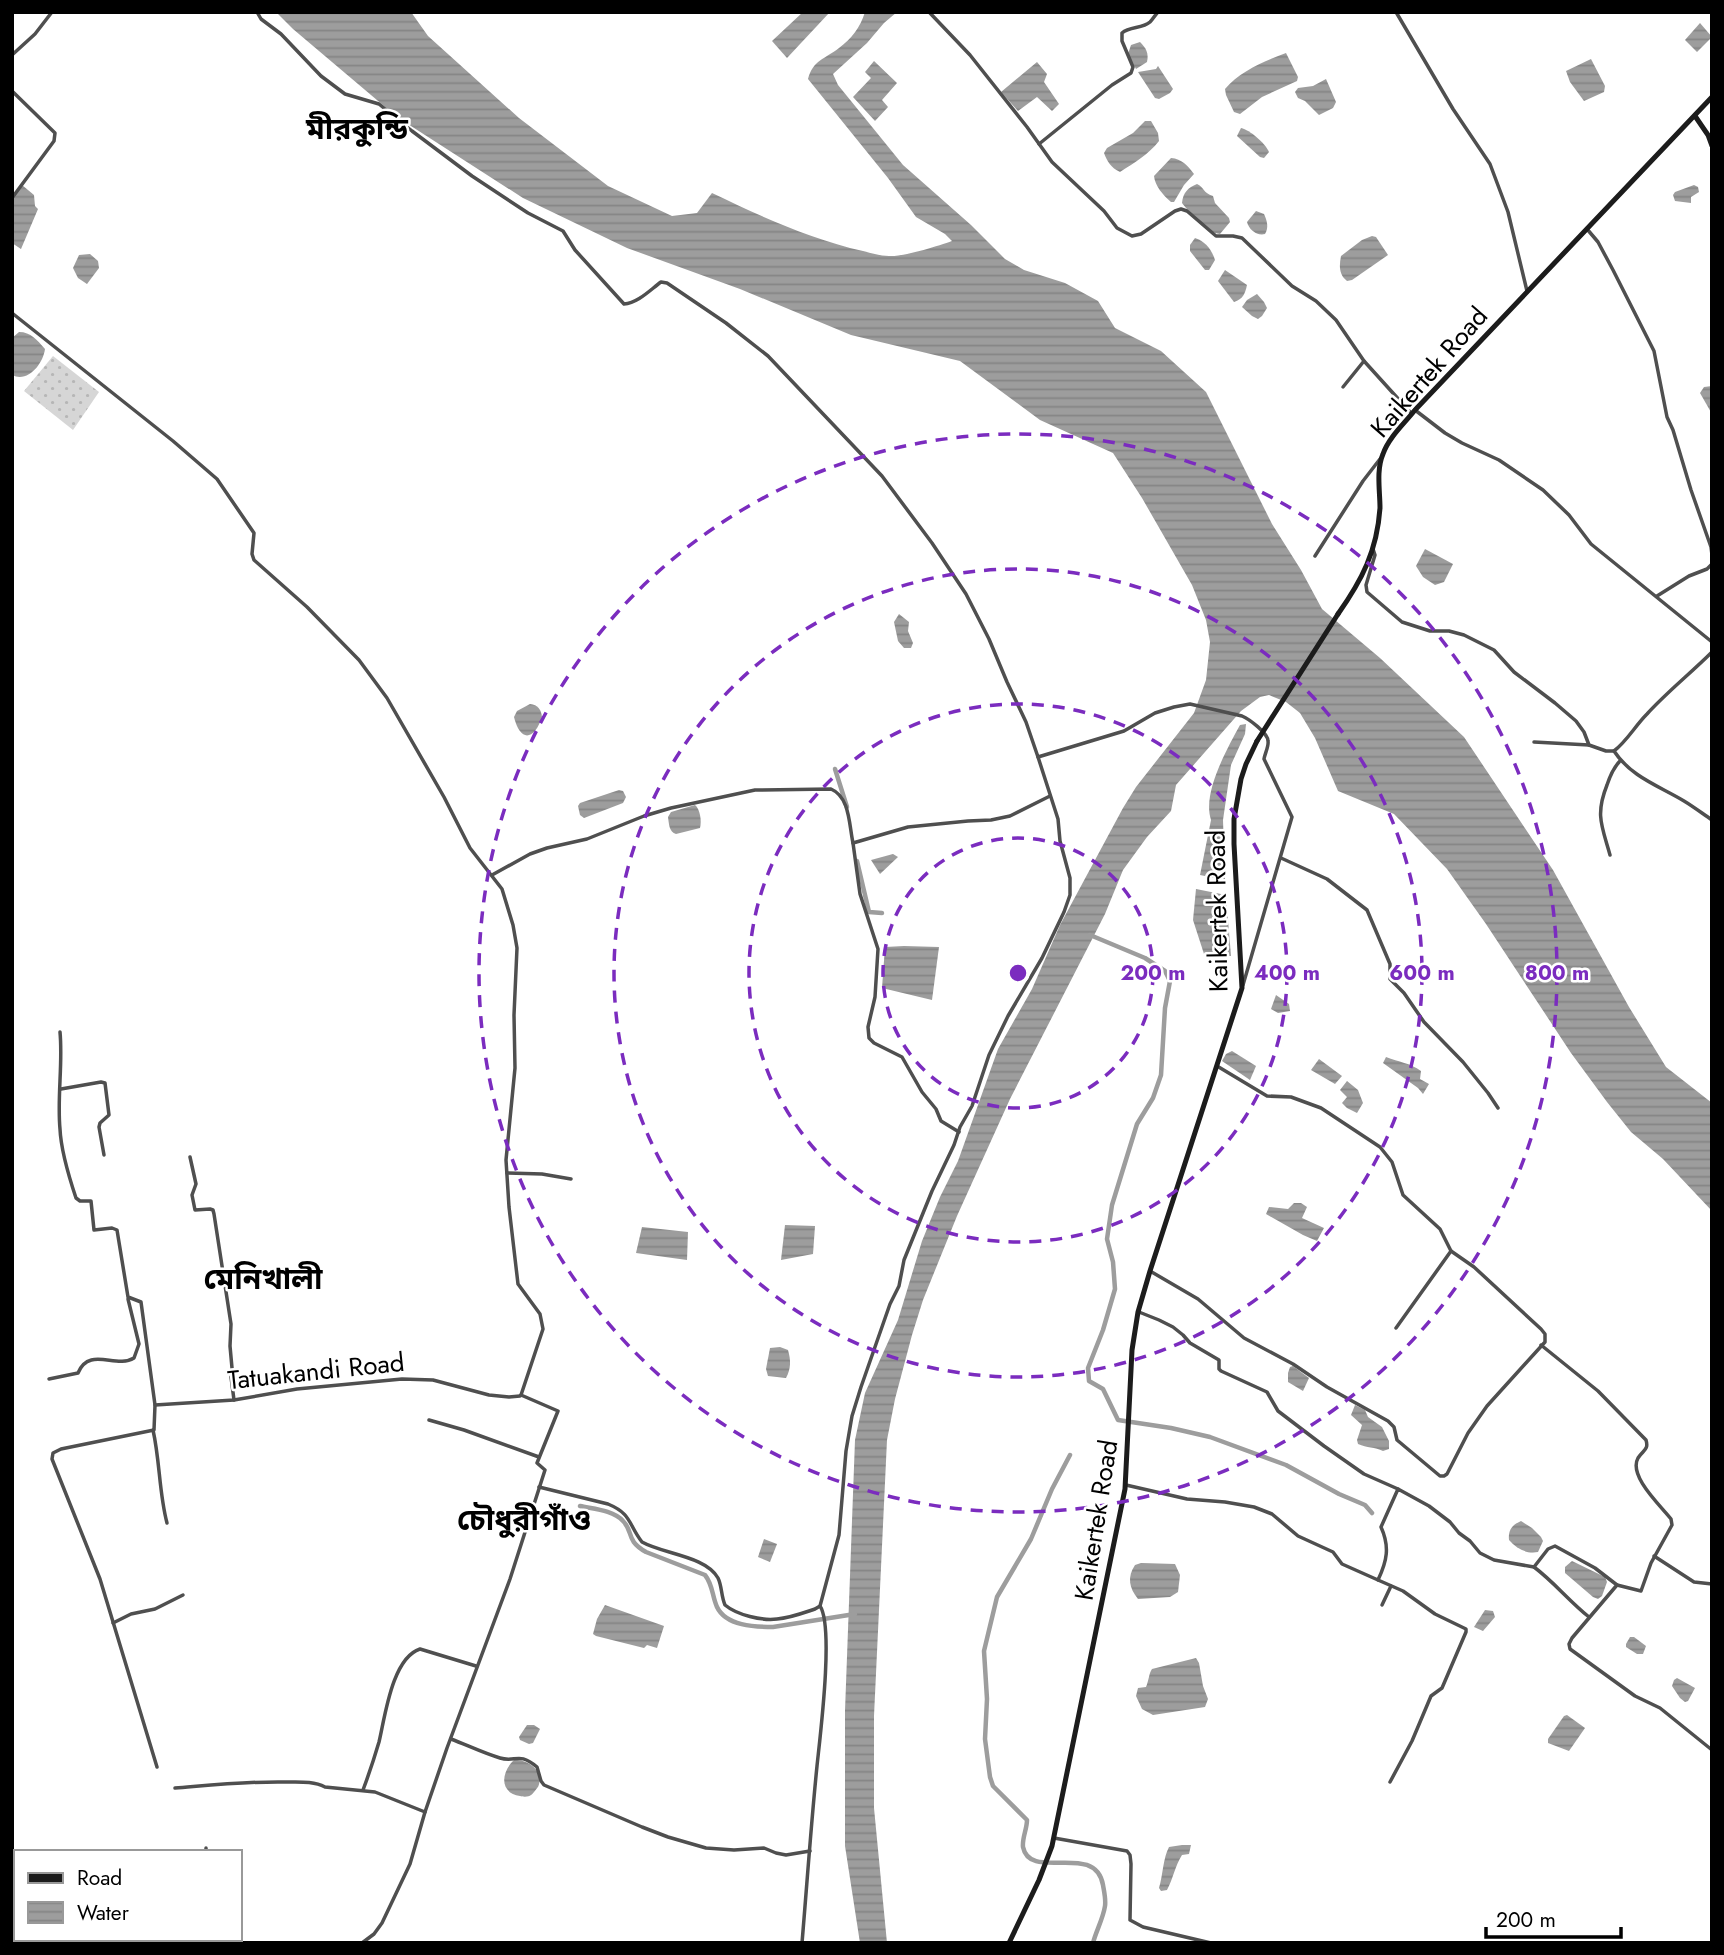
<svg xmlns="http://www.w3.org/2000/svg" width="1724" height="1955" font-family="Jost,'Noto Sans Bengali',sans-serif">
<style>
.grass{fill:url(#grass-dots)}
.water{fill:url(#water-rules)}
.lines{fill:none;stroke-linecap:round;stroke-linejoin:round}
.canal{stroke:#9d9d9d;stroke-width:4.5}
.minor{stroke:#4f4f4f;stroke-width:3.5}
.secondary{stroke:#1c1c1c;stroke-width:5}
.secondary-bridge{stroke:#1c1c1c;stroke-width:5}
.ring{fill:none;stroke:#7b2cbf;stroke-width:3.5;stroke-dasharray:12 9}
.labels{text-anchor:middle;stroke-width:5;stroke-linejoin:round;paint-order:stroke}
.street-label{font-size:26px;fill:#000;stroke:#fff}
.quarter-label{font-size:30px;font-weight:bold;fill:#000;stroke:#fff}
.centre{fill:#7b2cbf;stroke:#fff;stroke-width:3.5}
.ring-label{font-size:21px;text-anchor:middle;font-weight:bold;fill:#7b2cbf;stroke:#fff;stroke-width:5;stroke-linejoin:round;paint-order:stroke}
</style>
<defs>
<pattern id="grass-dots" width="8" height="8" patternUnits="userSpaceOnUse" patternTransform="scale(1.75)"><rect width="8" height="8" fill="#d6d6d6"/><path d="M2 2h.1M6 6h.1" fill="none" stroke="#b6b6b6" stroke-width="1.8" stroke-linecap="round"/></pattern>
<pattern id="water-rules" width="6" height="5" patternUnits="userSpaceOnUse" patternTransform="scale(1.75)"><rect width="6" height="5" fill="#9d9d9d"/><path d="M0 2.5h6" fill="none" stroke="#858585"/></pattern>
</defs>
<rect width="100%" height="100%" fill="#fff"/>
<!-- grass -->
<polygon class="grass" points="53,356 99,392 73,430 24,391"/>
<!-- water -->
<g class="water">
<path d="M276,12h135l17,24 91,82 89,68 64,30 25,-3 15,-20c48,23 98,46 151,58 8,2 18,5 26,5 14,1 49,-10 63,-15l-7,-7 -29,-17 -28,-39 -80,-99c5,-19 17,-20 31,-31 13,-10 21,-20 26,-36h32l-13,11 -17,20 -34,31 5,11 65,80 68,60 34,34 19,11 41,13 33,18 17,27 46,23 45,41 66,132 29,46 21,39 58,49 84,79 89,133 76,137 37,60 46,36v108l-49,-52 -32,-27 -24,-30 -36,-49 -85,-129 -39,-55 -53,-55 -56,-23 -23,-53 -15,-25 -14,-11 -17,-7 -9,2 -19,14 -65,74 -5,26 -24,26 -24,33 -18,44 -95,185 -53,117 -34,84 -11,35 -17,64 -8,41 -13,276v92l13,135h-27l-15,-97v-135l10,-271 10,-47 33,-73 24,-79 18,-44 18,-36 40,-112 34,-60 28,-64 63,-117 13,-21 58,-74 12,-33 4,-38 -4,-22 -14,-35 -50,-87 -29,-45 -73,-33 -80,-59 -109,-26 -111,-46 -113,-41 -104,-50 -126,-81 -104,-88z"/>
<polygon points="803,12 830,12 787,58 772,41"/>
<polygon points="1700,23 1712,37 1697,52 1685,40"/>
<path d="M1140,42c6,6 9,11 7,20l-11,7 -8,-15 3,-9z"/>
<path d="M1286,53l12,24 -1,4 -35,16 -22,17 -6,-2 -8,-17 -1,-6c15,-18 40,-28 61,-36z"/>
<polygon points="1591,59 1605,86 1604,92 1584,101 1570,82 1566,71"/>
<polygon points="874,61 897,83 882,100 888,107 875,121 853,97 871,78 865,72"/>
<polygon points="1037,62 1047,74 1044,82 1059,104 1052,111 1037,97 1018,111 1001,92"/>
<polygon points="1158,66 1173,89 1170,93 1159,99 1155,98 1138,72 1156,69"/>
<polygon points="1326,79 1336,102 1333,108 1319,115 1305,101 1298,98 1295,92 1298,88 1313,86"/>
<path d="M1145,121h6l7,12 1,8c-10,13 -25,22 -39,31 -9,-4 -13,-11 -16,-19l3,-5 26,-15z"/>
<path d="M1241,128c9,2 24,15 28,24l-5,6 -4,-1 -23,-21z"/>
<path d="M1171,158c11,1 16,7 23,16l-10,11 -10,17h-3c-8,-7 -16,-16 -17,-26z"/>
<path d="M1197,184c7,3 6,9 16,12l2,7 14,15 1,4 -10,12c-14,-1 -29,-20 -38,-31 1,-11 6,-15 15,-19z"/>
<polygon points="22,185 34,195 35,206 38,209 21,249 12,243 12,199"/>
<polygon points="1694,185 1698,187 1699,192 1691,197 1691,203 1675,201 1673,195 1675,192"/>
<path d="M1256,211l8,3c3,7 5,13 1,20 -8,2 -16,-4 -18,-12z"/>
<path d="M1372,236l4,1 12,18 -36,25 -5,1c-8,-6 -8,-15 -6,-25l21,-16z"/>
<path d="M1195,238c10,3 17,12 20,22l-6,10h-4l-15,-19v-6z"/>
<polygon points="90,254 98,261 99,268 87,284 78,278 73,268 79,255"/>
<path d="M1225,270l22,15c-2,9 -4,14 -13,17l-16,-21z"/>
<polygon points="1257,294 1264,302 1267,308 1262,316 1258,319 1252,316 1242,307 1247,300"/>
<path d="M19,332c12,0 18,8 26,17 -2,15 -17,34 -33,26v-37z"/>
<polygon points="1712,386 1712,414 1700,393 1704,387"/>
<polygon points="1425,549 1453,564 1444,582 1435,585 1423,577 1416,566"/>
<polygon points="899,614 909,622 908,631 913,643 911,648 904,648 898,641 894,622"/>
<path d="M530,704c8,1 11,5 12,13 -8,24 -22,25 -28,0l3,-6z"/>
<path d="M1246,724l-1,10 -14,31 -8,55 2,60 -25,-5 11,-55c-9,-27 16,-71 29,-95z"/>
<polygon points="619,790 623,791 626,797 623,803 584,818 580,815 578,806 580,803"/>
<path d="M695,805c5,4 7,16 5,23l-24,6c-7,-2 -7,-10 -8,-17l3,-5z"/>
<polygon points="893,854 898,857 880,874 871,860"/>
<polygon points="1196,889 1226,895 1231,956 1204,954 1193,920"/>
<polygon points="904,946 939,947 932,1000 882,988 885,947"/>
<polygon points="1276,995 1289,1004 1290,1011 1278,1013 1271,1009"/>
<polygon points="1232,1051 1256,1066 1250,1080 1222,1061 1226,1054"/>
<path d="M1386,1057c13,5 24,6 35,14l-1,8 9,5 -6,10 -5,-6 -35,-25z"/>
<polygon points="1319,1059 1342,1076 1335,1084 1311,1070"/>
<polygon points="1347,1081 1358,1090 1363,1103 1357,1113 1347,1108 1342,1103 1347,1097 1340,1090"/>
<polygon points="1294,1203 1301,1203 1307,1207 1302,1218 1324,1228 1317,1241 1303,1235 1266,1214 1269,1207 1288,1209"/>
<polygon points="785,1225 815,1226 813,1254 781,1260"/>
<polygon points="642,1227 688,1232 687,1260 636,1253"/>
<path d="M780,1347l8,3c3,11 3,18 -2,28l-18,-2 -2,-7 4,-21z"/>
<polygon points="1293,1366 1309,1378 1303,1391 1288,1382 1288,1373 1290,1367"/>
<path d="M1355,1405l10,5 3,7 14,10 7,14v8l-6,2c-8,-4 -16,-3 -25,-7l-1,-4 5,-15 -11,-10z"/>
<path d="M1521,1521l11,7 9,9 2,4 -5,11c-12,2 -21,-3 -29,-12 -1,-10 3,-15 12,-19z"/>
<polygon points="764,1539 777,1544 770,1562 758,1557"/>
<polygon points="1572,1561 1605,1577 1607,1582 1602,1596 1598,1599 1593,1597 1565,1573 1565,1567"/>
<path d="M1141,1563l34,1 5,11 -2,17 -8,5 -32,2c-9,-11 -11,-22 -3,-34z"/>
<polygon points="605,1605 664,1626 657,1648 647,1645 644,1648 596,1636 593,1634 597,1619"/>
<polygon points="1485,1610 1493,1611 1495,1617 1483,1631 1474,1627"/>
<polygon points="1630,1637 1634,1637 1646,1646 1643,1654 1637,1654 1626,1647 1626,1644"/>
<path d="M1196,1658l3,5 4,23 5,13 -3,8 -52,8 -11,-6 -6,-13 2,-8 8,-1c3,-7 3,-14 6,-18z"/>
<polygon points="1677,1678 1695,1688 1688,1701 1685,1702 1680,1698 1672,1686 1674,1680"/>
<polygon points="1567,1715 1585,1728 1569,1751 1548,1743 1548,1739 1564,1716"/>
<polygon points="527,1725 534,1725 540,1729 533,1743 529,1744 520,1740 519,1737"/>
<path d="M514,1760c14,-1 31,11 24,27 -1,1 -5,7 -7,8 -2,2 -8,2 -11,1 -21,-3 -19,-24 -6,-36z"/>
<path d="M1182,1845h9l-2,9 -7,1c-7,11 -9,24 -15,35l-6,1 -2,-3c4,-13 4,-30 10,-41z"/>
</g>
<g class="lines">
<!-- canal -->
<g class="canal">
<polyline points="835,769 847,807"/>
<polyline points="857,861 869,912 882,913"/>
<polyline points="1090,935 1145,958 1165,971 1170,981 1165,1008 1161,1075 1153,1098 1137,1124 1112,1205 1107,1239 1113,1262 1115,1289 1103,1330 1088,1368 1089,1381 1103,1389 1118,1420 1171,1428 1210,1437 1286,1465 1339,1494 1365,1505 1372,1513"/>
<path d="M1070,1455l-18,34 -21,50 -34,58 -13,54 3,48 -2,40 5,38 3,9 34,34c0,9 -5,18 -4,27 7,35 72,-6 80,38 1,6 3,14 2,21 -2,13 -9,25 -12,37"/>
<path d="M580,1506c13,3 33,4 43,15 11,11 2,19 23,31l59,23c8,10 7,21 12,32 9,19 38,20 56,20l82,-13"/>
</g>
<!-- minor -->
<g class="minor">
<path d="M257,12l4,7 20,15 40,42 24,18 34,10 33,27 60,45 56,37 35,18 12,19 49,54c14,-1 26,-14 37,-22l6,1 59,40 42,33 114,120 50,67 34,51 23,45 18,43 19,40 12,35 86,-26 31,-18 19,-6 16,-3 52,12c7,3 26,17 26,25 1,5 -3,12 -4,18l28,58 -49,168"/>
<polyline points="929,12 970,55 1027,127 1052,162 1104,211 1117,228 1132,236 1141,234 1175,211 1181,209 1187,211 1216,236 1233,236 1242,238 1292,286 1316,301 1336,320 1364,361 1411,413"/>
<polyline points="1396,12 1453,109 1490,164 1508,212 1527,291"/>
<polyline points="12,55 35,34 52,12"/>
<polyline points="12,91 55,133 54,141 12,198"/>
<path d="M1039,144l73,-59 19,-12 2,-6 -11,-26v-8c8,-7 20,-4 28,-11 3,-3 5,-7 8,-10"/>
<polyline points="1587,229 1598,242 1613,270 1654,351 1667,417 1673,430 1691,490 1711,547 1712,555"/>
<polyline points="12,313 173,441 217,479 254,533 252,554 254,560 307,607 359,660 387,698 444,797 470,848 502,889 513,925 517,948 514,1015 515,1068 506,1160 509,1207 518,1284 540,1314 543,1329 521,1395"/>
<polyline points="1343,387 1364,361"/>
<polyline points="1415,410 1445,433 1462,443 1499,460 1543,490 1569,515 1591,544 1712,642"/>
<polyline points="1373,549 1375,555 1366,585 1367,592 1402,622 1430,631 1449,631 1464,635 1494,650 1514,672 1555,703 1576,721 1584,732 1589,745 1606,751 1614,751"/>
<polyline points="1315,556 1363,481 1380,459"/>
<polyline points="1657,596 1689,576 1707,569 1712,564"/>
<path d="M1712,652c-21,21 -45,40 -65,62 -12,12 -20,27 -33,37 17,26 45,35 70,50 10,6 19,13 28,19"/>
<polyline points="1534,742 1589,745"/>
<polyline points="853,843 860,894 878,949 875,997 868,1027 869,1038 874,1043 902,1057 922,1092 936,1109 941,1121 959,1132"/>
<path d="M1610,855c-8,-29 -15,-40 -3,-70 3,-9 6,-17 13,-24"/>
<polyline points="1281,858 1327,879 1367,910 1390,964 1390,979 1404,993 1424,1022 1463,1062 1488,1093 1498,1108"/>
<path d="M492,875l38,-21 17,-6 40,-9 57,-23 27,-8 84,-18 76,-1c19,8 18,36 22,54l55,-16 60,-6 23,-1 19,-4 40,-20"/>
<path d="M60,1032c3,32 -3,65 0,97 1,23 9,48 16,69l4,3h11l3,29 18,-2 5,2 11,67 13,5 14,103 -1,25 -93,19 -8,4 -1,6 48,120 57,188"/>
<polyline points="61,1089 101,1082 105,1083 109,1115 100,1123 99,1127 104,1155"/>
<polyline points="190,1157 196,1184 192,1195 195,1210 210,1209 213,1210 214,1214 231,1324 230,1346 232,1368 231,1377 234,1400"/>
<polyline points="507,1173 542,1174 571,1179"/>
<polyline points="1150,1271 1198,1299 1244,1338 1293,1364 1327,1387 1388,1421 1394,1427 1397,1440 1440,1476 1444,1476 1447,1474 1468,1433 1487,1406 1545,1342 1545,1334 1541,1329 1474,1267 1451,1251 1440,1229 1403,1195 1392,1162 1380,1147 1321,1108 1291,1097 1267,1096 1217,1066"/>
<polyline points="1139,1312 1159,1320 1173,1327 1183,1335 1190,1343 1219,1360 1219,1369 1221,1371 1267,1392 1278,1411 1324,1446 1364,1474 1398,1489"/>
<polyline points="1396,1328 1451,1251"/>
<path d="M1541,1345l57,46 48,49c3,10 -3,10 -8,18 -10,18 23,48 33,61l1,6 -21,38 -10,28 -24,-6"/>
<path d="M49,1379l29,-6c11,-27 38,-4 56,-15l5,-14 -11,-45"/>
<polyline points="155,1405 234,1400 297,1389 402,1379 433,1380 489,1395 509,1397 520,1396"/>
<polyline points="429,1420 464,1430 539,1457"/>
<path d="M153,1430c7,31 6,63 14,93"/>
<path d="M1126,1485l61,14 38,3 29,5 18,7 26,22 35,16 9,12 36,16c9,-19 12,-33 3,-53l17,-38 31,17 21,16 9,11 11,8 10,12 14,7 40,7 14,-18 7,-3 40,22 22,17 -45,53 -3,6 1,5 65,47 25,12 52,42"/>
<path d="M539,1487l69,17c24,10 20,20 34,38 21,12 64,14 76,36 4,8 3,18 7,27 12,10 37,16 52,14 13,-1 26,-6 38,-10l5,-3 19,-71 7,-84 6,-35 9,-29 29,-83 9,-18 5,-26 28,-69 22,-46 6,-18 12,-21 17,-51 19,-39 34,-58 22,-46 6,-17v-17l-10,-37 -2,-22 -20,-62"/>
<polyline points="1654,1556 1694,1582 1712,1584"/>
<path d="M1534,1567c20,15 35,34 55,50"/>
<polyline points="1378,1580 1403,1591 1435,1614 1466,1629 1466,1632 1442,1688 1431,1696 1412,1741 1390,1782"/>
<polyline points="1382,1605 1391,1586"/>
<polyline points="113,1623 131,1614 155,1609 183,1595"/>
<path d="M451,1739c16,6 32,14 49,19 16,5 18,-7 37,9l4,14 3,4 98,42 26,10 38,11 28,2 30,-2 12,5 10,2 24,-4"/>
<path d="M175,1788c37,-3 74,-7 112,-6 13,0 27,-1 38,5l50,5 50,20"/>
<path d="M363,1790c6,-16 11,-31 16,-48 6,-25 13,-84 41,-93l56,17"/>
<polyline points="1054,1838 1127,1851 1130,1855 1131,1864 1130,1920 1143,1927 1211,1943"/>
<polyline points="206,1852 206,1848"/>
<polyline points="12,1930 16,1935"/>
<polyline points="18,1939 21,1943"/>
<polyline points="107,1939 114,1943"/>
<polyline points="190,1943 191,1939"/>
<polyline points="362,1943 374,1934 382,1923 410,1864 425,1812 447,1748 510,1579 545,1470 537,1463 558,1411 521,1395"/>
<path d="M802,1943c5,-59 9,-118 15,-177 3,-29 17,-139 3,-160"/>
</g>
<!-- secondary -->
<g class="secondary">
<polyline points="1695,116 1708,135 1712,146"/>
<path d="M1338,614c24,-34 39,-63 42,-106 0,-17 -4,-38 3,-54 6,-17 21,-30 32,-44l297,-313"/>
<polyline points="1009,1943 1039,1880 1052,1846 1125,1489 1132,1350 1138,1312 1150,1271 1242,988 1234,844 1234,819 1241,779 1246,764 1257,741"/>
</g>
<!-- secondary-bridge -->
<polyline class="secondary-bridge" points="1257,741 1338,614"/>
</g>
<!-- distance rings -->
<g class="ring">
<circle cx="1018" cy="973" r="135"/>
<circle cx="1018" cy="973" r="269"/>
<circle cx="1018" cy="973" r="404"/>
<circle cx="1018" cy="973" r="539"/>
</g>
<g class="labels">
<!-- street labels -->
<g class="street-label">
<text transform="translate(1429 372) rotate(-49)" y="9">Kaikertek Road</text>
<text transform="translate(1217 911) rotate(-91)" y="9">Kaikertek Road</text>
<text transform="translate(316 1371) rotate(-6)" y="9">Tatuakandi Road</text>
<text transform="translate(1096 1520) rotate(-81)" y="9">Kaikertek Road</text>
</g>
<!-- quarter labels -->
<g class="quarter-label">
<text x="357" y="139">মীরকুন্ডি</text>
<text x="263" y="1289">মেনিখালী</text>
<text x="524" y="1530">চৌধুরীগাঁও</text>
</g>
</g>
<circle cx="1018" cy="973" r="10" class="centre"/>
<g class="ring-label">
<text x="1153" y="980">200 m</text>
<text x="1287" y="980">400 m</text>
<text x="1422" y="980">600 m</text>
<text x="1557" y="980">800 m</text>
</g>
<!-- border -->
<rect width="1724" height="1955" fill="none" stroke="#000000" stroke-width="28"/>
<!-- legend -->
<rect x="14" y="1850" width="228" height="91" fill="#ffffff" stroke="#999999" stroke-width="2"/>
<rect x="28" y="1873" width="35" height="10" fill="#1c1c1c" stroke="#999999" stroke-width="2"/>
<text x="77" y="1885" font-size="21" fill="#000000">Road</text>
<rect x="28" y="1902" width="35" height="21" fill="url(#water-rules)" stroke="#999999" stroke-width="2"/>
<text x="77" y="1920" font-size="21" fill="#000000">Water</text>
<!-- scale -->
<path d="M1486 1927v10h135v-10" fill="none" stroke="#000000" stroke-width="3.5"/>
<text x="1496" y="1927" font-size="21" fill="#000000" stroke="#ffffff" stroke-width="5" paint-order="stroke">200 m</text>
</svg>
